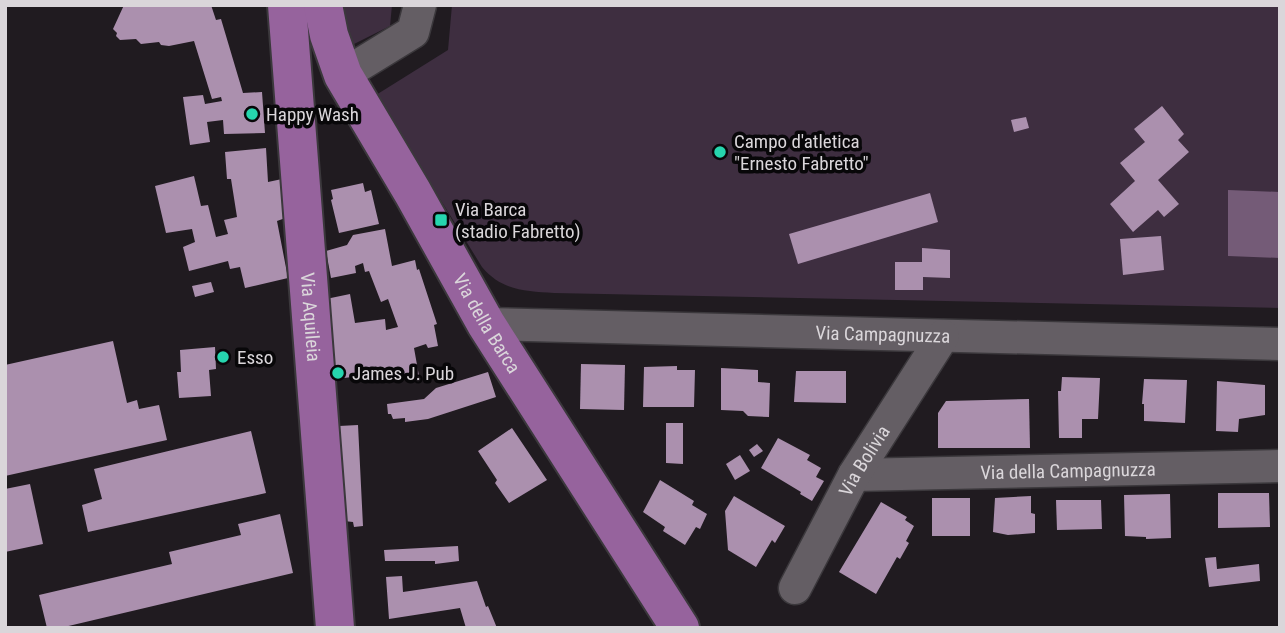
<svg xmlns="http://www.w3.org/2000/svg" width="1285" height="633" font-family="'Roboto Condensed',sans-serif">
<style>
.green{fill:#3e2e40}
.water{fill:#745b77}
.building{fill:#ab90ae}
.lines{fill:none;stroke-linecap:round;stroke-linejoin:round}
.minor-casing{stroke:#3b383c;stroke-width:35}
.major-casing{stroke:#3b383c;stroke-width:42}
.minor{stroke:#645e64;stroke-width:32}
.major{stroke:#96639d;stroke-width:38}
.poi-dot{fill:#26d5ae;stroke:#080709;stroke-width:2.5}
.labels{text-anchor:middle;stroke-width:7;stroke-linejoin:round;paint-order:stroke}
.poi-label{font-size:19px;fill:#dad6da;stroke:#080709;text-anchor:start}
.street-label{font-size:19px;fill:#dad6da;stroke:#080709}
</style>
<rect width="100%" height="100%" fill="#201b20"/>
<!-- green -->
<g class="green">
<polygon points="342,5 392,5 390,26 350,46"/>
<path d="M452,5h828v303l-726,-15c-28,-2 -52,-2 -72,-26l-106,-172 72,-45z"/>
</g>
<!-- water -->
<polygon class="water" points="1228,190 1280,192 1280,258 1228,256"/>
<!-- building -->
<g class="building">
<polygon points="124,5 211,5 216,20 221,19 243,93 262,92 265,133 224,134 223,120 207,122 210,142 190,145 183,97 203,95 205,104 222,101 221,97 212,99 194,41 169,46 161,45 159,42 141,44 136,39 120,40 116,36 117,33 113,29"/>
<polygon points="1162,106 1184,134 1178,140 1189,152 1158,180 1179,204 1164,217 1158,210 1133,232 1110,204 1135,181 1120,163 1145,142 1134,129"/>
<polygon points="1026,117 1029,128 1014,132 1011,120"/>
<polygon points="266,148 268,182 282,179 291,216 277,221 288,278 245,288 240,267 230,269 228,261 189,271 183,247 195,242 192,229 166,233 155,186 194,176 201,206 208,205 216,237 228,234 224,220 237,217 231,179 227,179 225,152"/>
<polygon points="363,183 365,192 371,190 379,224 339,233 331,200 333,199 331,190"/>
<polygon points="930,193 938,222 798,264 789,234"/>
<polygon points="385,229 392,266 415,260 417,270 419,269 437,324 434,325 438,346 428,348 426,344 414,348 419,376 377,382 376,374 336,379 331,355 334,357 326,299 350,294 355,323 385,319 386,330 398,327 388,299 381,302 369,271 365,272 363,263 355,266 356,273 331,278 326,251 347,245 353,235"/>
<polygon points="1161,236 1164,270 1123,275 1120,239"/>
<polygon points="922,248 950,250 950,278 923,277 923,290 895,290 895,262 922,262"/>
<polygon points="211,282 214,292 195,297 192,286"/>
<polygon points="113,341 127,403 137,400 139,409 159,405 167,440 5,476 5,365"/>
<polygon points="215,347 216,369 209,370 211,396 179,398 177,372 181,372 180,350"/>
<polygon points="581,364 625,365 624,410 580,409"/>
<polygon points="677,366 677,370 695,370 694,407 643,407 644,367"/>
<polygon points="721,368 758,370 758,382 770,383 769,417 748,416 743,411 721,410"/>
<polygon points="796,371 846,371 846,403 794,402"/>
<polygon points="488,372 496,397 428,419 405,422 405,418 393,419 391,414 388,414 387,404 424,399 436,388"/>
<polygon points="1062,377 1100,378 1098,419 1082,419 1082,438 1059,438 1058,391 1061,391"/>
<polygon points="1144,379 1187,380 1185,423 1144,421 1144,404 1142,404"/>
<polygon points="1217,381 1265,385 1265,415 1239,419 1238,432 1216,431"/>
<polygon points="1029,399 1030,448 938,448 938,413 946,401"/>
<polygon points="666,423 683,423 683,464 666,463"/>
<polygon points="358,425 363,526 354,527 353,522 344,521 339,426"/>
<polygon points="512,428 547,480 509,503 495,483 497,480 478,451"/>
<polygon points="251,431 266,493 88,532 82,505 102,499 94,469"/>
<polygon points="778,438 810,455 807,460 821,468 816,477 824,481 812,501 800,494 801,492 761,468"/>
<polygon points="757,444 763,451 754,457 749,450"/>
<polygon points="740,455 750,471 735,480 726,464"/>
<polygon points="660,480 694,501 692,505 707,514 700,529 696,527 685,545 663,531 665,527 643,512"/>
<polygon points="30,484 43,544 5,552 5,489"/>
<polygon points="1218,493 1269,493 1270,527 1218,528"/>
<polygon points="1170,494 1171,538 1146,539 1146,537 1125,536 1124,495"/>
<polygon points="734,496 785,526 775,543 772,540 756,567 728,550 725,511"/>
<polygon points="1031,496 1031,513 1035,514 1035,533 1008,535 993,532 995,498"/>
<rect x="932" y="498" width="38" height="38"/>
<polygon points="1056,500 1101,500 1102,529 1057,530"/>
<polygon points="881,502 907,517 905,520 914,526 906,541 909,543 900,559 897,557 876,594 839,572"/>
<polygon points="280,514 293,573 60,628 47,628 39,595 172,564 169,552 241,535 238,524"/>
<polygon points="458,546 459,561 435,564 435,561 385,561 384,550"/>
<polygon points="1216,557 1217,569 1259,564 1260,581 1209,587 1205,558"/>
<polygon points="402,576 403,592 477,581 486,607 488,606 497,628 466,628 460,608 389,619 386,577"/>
</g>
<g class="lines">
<!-- minor casing -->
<g class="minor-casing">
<g id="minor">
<polyline points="343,75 413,32 420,5"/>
<path id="s1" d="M486,324l794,20"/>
<path id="s2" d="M854,475l426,-9"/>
<path id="s3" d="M795,588l59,-113 89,-139"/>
</g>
</g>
<!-- major casing -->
<g class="major-casing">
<g id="major">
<path id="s4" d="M287,5l48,623"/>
<path id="s5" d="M323,5l6,30 14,40 70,118 73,131 194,304"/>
</g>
</g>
<!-- minor -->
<use href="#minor" class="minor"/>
<!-- major -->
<use href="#major" class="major"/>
</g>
<!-- markers -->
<g class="poi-dot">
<circle cx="252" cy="114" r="7"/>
<circle cx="720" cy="152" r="7"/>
<rect x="434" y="213" width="14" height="14" rx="3.5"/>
<circle cx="223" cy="357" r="7"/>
<circle cx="338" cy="373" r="7"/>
</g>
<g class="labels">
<!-- poi labels -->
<g class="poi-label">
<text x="266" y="121">Happy Wash</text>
<text x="734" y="148">Campo d'atletica<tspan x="734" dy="22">"Ernesto Fabretto"</tspan></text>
<text x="455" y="216">Via Barca<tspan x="455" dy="22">(stadio Fabretto)</tspan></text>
<text x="237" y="364">Esso</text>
<text x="352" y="380">James J. Pub</text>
</g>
<!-- street labels -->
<g class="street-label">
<text dy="7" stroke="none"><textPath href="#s4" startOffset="313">Via Aquileia</textPath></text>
<text dy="7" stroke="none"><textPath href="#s5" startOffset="360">Via della Barca</textPath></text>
<text dy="7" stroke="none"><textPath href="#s1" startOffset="397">Via Campagnuzza</textPath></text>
<text dy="7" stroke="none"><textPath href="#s3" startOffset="145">Via Bolivia</textPath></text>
<text dy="7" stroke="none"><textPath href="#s2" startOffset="214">Via della Campagnuzza</textPath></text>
</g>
</g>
<!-- border -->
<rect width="1285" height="633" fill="none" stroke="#dad6da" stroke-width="14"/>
</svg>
